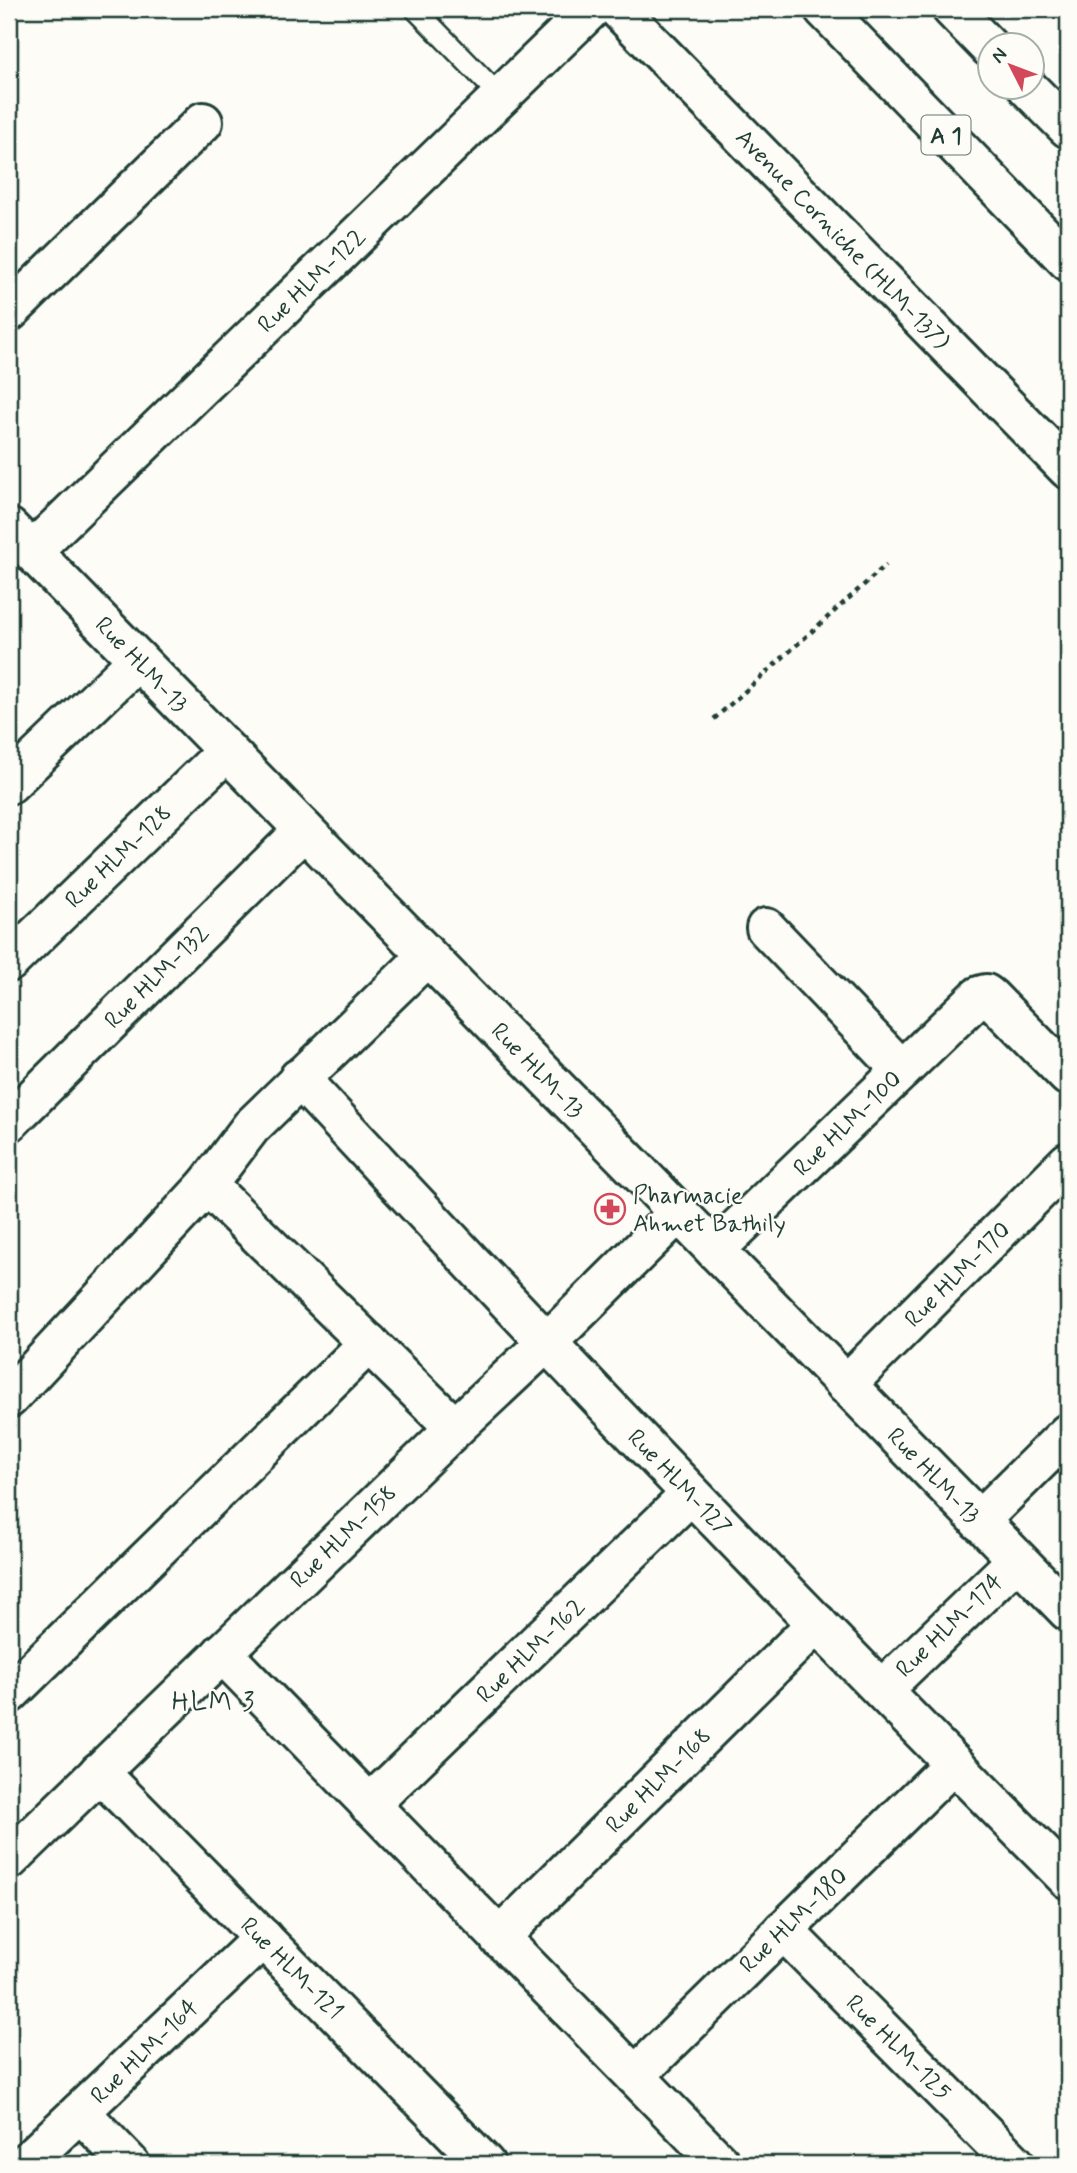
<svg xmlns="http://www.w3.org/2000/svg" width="1077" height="2173" font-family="Mynerve,sans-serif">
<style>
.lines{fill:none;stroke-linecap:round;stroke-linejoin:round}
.lane-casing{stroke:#1f3d34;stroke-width:24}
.street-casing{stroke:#1f3d34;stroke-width:44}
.secondary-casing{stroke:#1f3d34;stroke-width:44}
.highway-casing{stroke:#1f3d34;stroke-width:44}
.path{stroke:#1f3d34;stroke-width:4.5;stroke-dasharray:5 5;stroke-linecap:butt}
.lane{stroke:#fdfcf7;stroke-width:19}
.street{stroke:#fdfcf7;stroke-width:38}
.secondary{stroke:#fdfcf7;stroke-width:38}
.highway{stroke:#fdfcf7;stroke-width:38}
.labels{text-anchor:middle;stroke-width:5;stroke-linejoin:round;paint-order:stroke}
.shield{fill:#fdfcf7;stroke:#62766e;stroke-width:2}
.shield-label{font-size:23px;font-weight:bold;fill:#1f3d34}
.street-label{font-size:24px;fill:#1f3d34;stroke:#fdfcf7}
.poi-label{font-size:24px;fill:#1f3d34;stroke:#fdfcf7;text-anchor:start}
.neighbourhood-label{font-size:26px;letter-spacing:2px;fill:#1f3d34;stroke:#fdfcf7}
</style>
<rect width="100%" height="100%" fill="#fdfcf7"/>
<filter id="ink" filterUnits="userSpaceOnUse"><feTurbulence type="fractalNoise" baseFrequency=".0143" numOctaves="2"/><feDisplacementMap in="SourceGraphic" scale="14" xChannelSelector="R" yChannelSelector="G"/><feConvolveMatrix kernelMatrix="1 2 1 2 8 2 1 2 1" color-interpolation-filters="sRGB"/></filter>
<g filter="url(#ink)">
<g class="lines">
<!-- lane casing -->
<g class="lane-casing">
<polyline id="lane" points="415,9 500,96"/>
</g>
<!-- street casing -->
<g class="street-casing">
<g id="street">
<polyline points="9,312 203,122"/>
<polyline points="9,528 1068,1611"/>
<polyline points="32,551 591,9"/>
<polyline points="9,784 138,660"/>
<polyline points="766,928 902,1070"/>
<polyline points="9,962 227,751"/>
<path d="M299,1078c252,272 508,539 769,801"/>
<polyline points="9,1122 304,830"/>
<polyline points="207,1185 455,1428"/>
<polyline points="715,1250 979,996 986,994 991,998 1068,1076"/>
<polyline points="846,1385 1068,1162"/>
<polyline points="9,1398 207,1185 251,1127 427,956"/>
<polyline points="979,1521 1068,1433"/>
<polyline points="222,1653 721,2164"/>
<polyline points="882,1690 1017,1560"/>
<polyline points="9,1694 369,1343"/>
<polyline points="99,1772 485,2164"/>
<polyline points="369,1805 691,1494"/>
<polyline points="9,1860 455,1428 566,1324 678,1213"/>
<polyline points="783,1930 1015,2164"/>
<polyline points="499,1938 817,1623"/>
<polyline points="635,2076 953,1764"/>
<polyline points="80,2112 130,2164"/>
<polyline points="25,2164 263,1938"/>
</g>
</g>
<!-- secondary casing -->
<g class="secondary-casing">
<polyline id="secondary" points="618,9 1068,469"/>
</g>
<!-- highway casing -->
<g class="highway-casing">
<g id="highway">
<polyline points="824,9 1068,261"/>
<polyline points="952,9 990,48"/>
<polyline points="1028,88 1068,128"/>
</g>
</g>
<!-- path -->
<polyline class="path" points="714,719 886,565"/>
<!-- lane -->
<use href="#lane" class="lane"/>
<!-- street -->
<use href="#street" class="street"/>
<!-- secondary -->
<use href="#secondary" class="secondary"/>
<!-- highway -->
<use href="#highway" class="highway"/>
</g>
</g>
<!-- icons -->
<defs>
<g id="pharmacy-ring" transform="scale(1.575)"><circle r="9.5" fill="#fdfcf7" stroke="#d1495b" stroke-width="1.5"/><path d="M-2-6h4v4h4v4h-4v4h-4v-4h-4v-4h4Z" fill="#d1495b"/></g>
</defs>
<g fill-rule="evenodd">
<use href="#pharmacy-ring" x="610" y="1209"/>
</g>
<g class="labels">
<!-- shield labels -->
<rect class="shield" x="921.5" y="115.5" width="49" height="39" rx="5"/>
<g class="shield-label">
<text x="946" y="143">A 1</text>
</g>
<!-- street labels -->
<g class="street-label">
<text transform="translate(843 239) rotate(46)" y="8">Avenue Corniche (HLM-137)</text>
<text transform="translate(311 280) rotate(-44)" y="8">Rue HLM-122</text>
<text transform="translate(142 664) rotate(46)" y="8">Rue HLM-13</text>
<text transform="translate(118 856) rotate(-44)" y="8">Rue HLM-128</text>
<text transform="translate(156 976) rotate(-45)" y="8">Rue HLM-132</text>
<text transform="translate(538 1070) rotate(46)" y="8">Rue HLM-13</text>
<text transform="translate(847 1123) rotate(-44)" y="8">Rue HLM-100</text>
<text transform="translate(957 1274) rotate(-45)" y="8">Rue HLM-170</text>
<text transform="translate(934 1475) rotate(46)" y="8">Rue HLM-13</text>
<text transform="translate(680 1482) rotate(46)" y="8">Rue HLM-127</text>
<text transform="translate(343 1536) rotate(-44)" y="8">Rue HLM-158</text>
<text transform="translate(949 1625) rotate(-44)" y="8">Rue HLM-174</text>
<text transform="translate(530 1650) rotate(-44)" y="8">Rue HLM-162</text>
<text transform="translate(658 1780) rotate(-45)" y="8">Rue HLM-168</text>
<text transform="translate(793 1920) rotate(-44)" y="8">Rue HLM-180</text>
<text transform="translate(292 1968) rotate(45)" y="8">Rue HLM-121</text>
<text transform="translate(899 2047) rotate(45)" y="8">Rue HLM-125</text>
<text transform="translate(144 2051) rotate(-44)" y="8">Rue HLM-164</text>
</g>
<!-- poi labels -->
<g class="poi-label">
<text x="633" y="1203">Pharmacie<tspan x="633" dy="28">Ahmet Bathily</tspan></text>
</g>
<!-- neighbourhood labels -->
<g class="neighbourhood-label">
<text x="214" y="1710">HLM 3</text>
</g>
</g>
<!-- margin -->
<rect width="1077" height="2173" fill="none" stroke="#fdfcf7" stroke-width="35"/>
<rect x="18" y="18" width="1042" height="2138" fill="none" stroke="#1f3d34" stroke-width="2.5" filter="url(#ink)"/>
<!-- north arrow -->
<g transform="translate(1011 66) rotate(312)"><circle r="33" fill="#fdfcf7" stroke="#a4b0a9" stroke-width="2"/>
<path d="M0-5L12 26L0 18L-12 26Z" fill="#d1495b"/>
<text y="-10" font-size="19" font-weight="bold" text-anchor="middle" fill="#1f3d34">N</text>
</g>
</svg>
